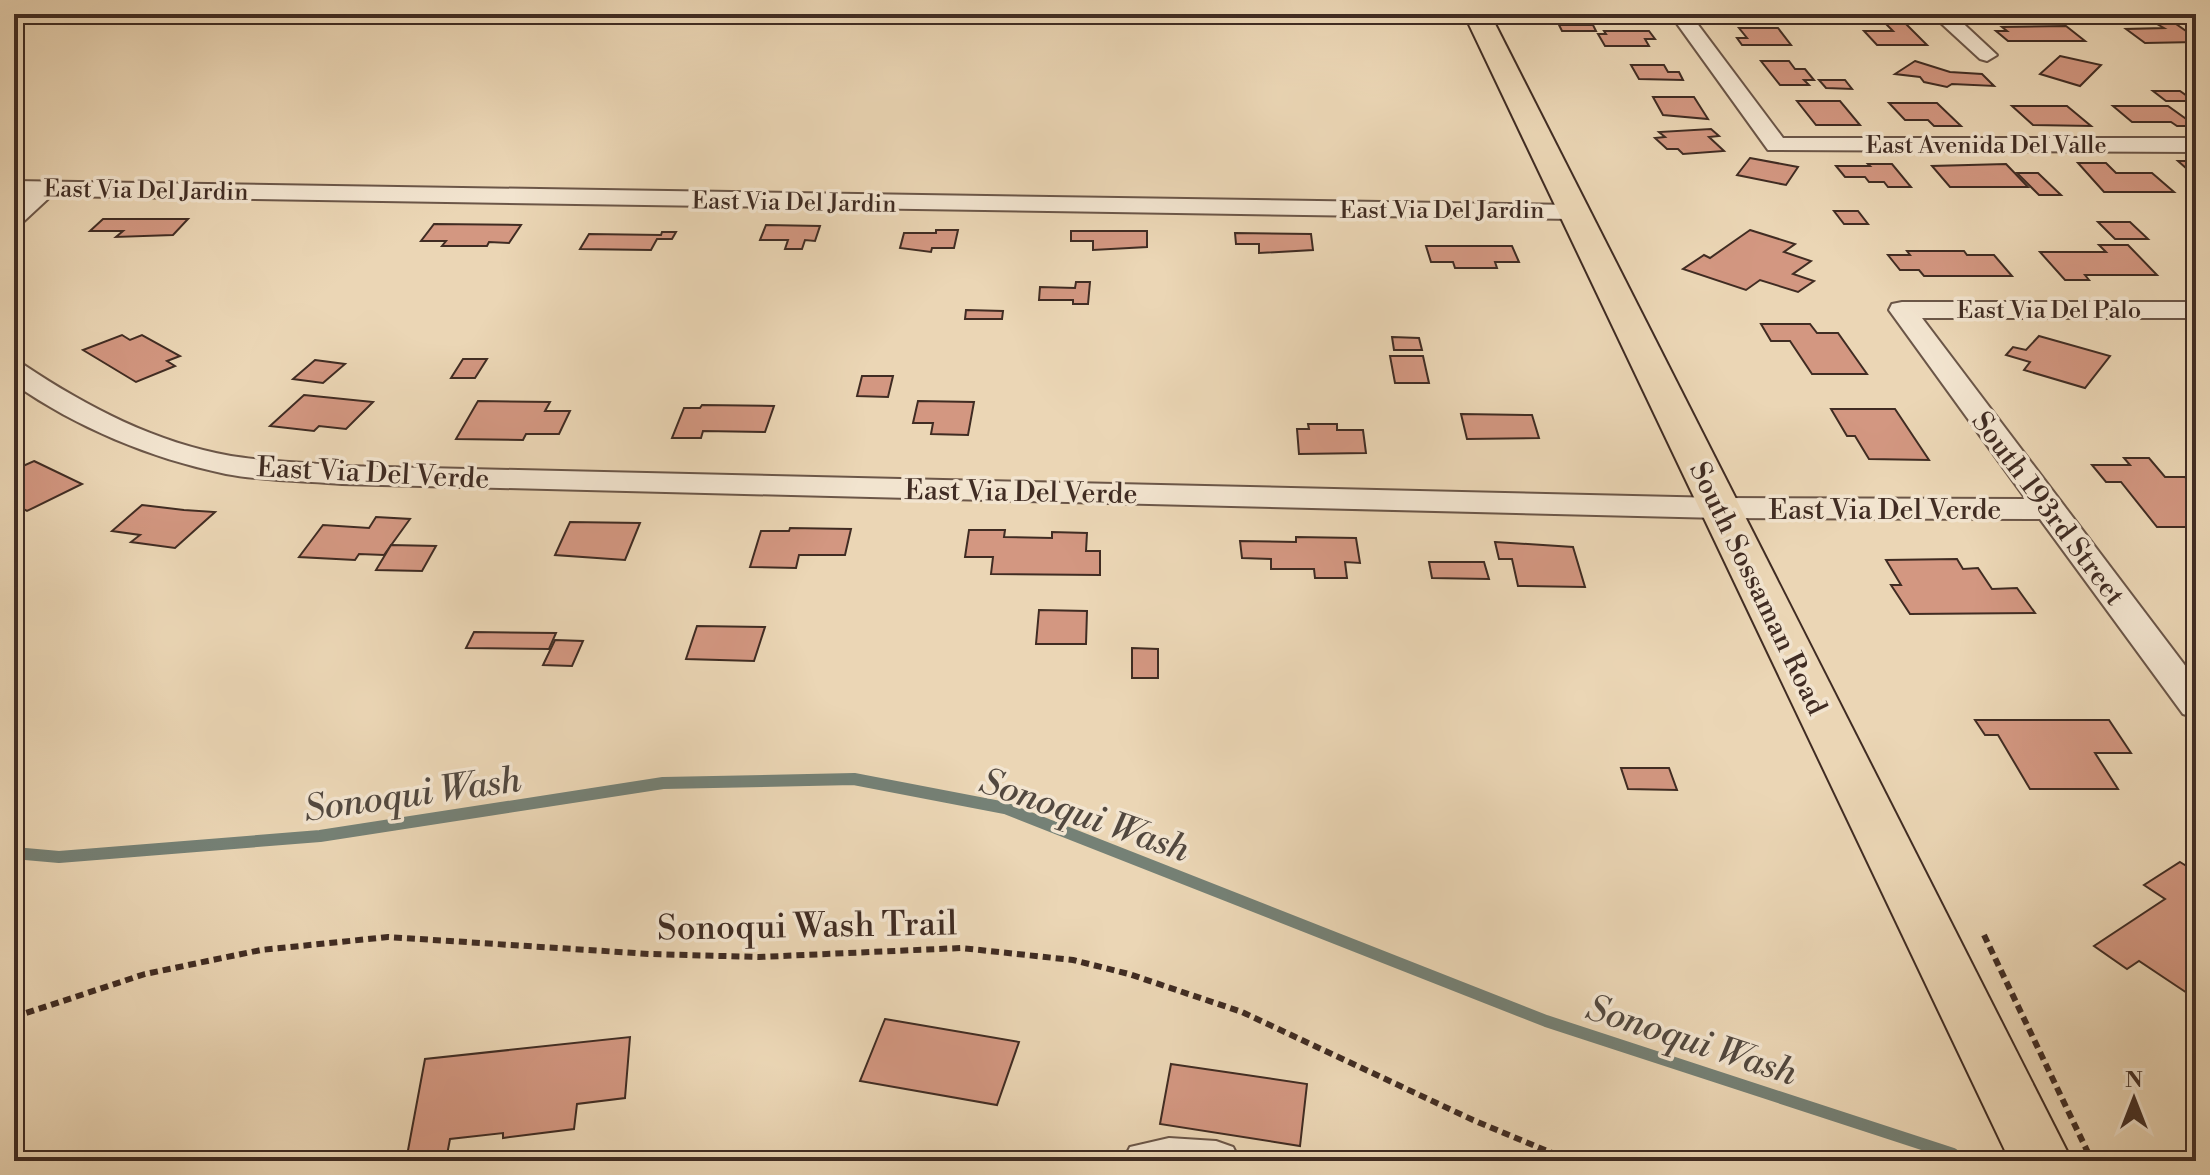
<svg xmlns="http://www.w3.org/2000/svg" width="2210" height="1175" font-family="'Libre Bodoni',serif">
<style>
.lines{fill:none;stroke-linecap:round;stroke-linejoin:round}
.stream{stroke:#758176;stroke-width:12}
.building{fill:#d39781;stroke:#402c23;stroke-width:2}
.minor-casing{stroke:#6b5648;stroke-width:4}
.major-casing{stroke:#402c23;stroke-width:4}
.path{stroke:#402c23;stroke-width:6;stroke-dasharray:8 5;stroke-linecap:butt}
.minor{fill:#f2e4cf;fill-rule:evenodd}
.major{fill:#ebd6b5;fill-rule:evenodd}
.labels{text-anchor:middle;stroke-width:7;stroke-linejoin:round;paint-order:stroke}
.far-street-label{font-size:24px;fill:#402c23;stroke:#f2e4cf}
.street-label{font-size:28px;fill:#402c23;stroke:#f2e4cf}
.near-street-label{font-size:34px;fill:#402c23;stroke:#f2e4cf}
.near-water-label{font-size:36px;font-style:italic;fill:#52483f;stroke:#f2e4cf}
</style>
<rect width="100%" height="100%" fill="#ebd6b5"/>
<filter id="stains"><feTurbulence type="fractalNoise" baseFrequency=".0025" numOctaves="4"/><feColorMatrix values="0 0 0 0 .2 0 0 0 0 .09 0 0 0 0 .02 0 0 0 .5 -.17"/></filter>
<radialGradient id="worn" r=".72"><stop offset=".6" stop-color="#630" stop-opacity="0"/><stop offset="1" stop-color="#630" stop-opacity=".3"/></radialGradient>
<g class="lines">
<!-- stream -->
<polyline class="stream" points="14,853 59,857 320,836 663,783 854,779 1005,808 1546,1021 1953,1154"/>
</g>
<!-- building -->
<g class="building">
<polygon points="1886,24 1906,24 1927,45 1877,45 1864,31 1893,31"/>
<polygon points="2157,24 2176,24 2196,38 2196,42 2145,43 2126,29 2164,28"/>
<polygon points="1559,25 1593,25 1596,31 1562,31"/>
<polygon points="2066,26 2085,41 2008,41 1996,31 2007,31 2002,27"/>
<polygon points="1739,28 1778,28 1791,45 1742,45 1737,38 1747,38"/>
<polygon points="1604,31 1649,31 1655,39 1645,39 1649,46 1605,46 1598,34 1606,34"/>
<polygon points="2060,56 2101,65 2080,86 2040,74"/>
<polygon points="1761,61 1789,61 1795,69 1805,69 1814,80 1804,80 1809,85 1780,85"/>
<polygon points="1915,61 1950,72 1982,74 1994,86 1952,84 1947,87 1924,82 1920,77 1895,74"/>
<polygon points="1631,65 1664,65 1668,72 1679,72 1683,80 1639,79"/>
<polygon points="1819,80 1845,80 1852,89 1826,88"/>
<polygon points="2153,91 2180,91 2194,101 2166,101"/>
<polygon points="1653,97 1694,97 1708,119 1663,115"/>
<polygon points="1797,101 1840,101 1860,125 1816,125"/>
<polygon points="1889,103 1937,103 1961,126 1934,126 1928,120 1905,120"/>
<polygon points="2012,106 2067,106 2091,126 2033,125"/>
<polygon points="2113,106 2168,106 2196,126 2177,126 2171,122 2132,122"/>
<polygon points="1711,129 1719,136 1709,137 1724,151 1683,154 1678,149 1667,149 1655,138 1665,137 1659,132"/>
<polygon points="1750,158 1798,167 1786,185 1737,175"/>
<polygon points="2178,161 2196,161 2196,177"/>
<polygon points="2078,163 2106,163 2116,173 2152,173 2174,192 2104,192"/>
<polygon points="1868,164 1892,164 1911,187 1888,187 1884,182 1869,182 1865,177 1845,177 1836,166 1870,166"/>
<polygon points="2006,164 2028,187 1950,187 1932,166"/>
<polygon points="2017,173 2038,173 2061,195 2039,195"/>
<polygon points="1834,211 1858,211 1868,224 1844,224"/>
<polygon points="103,219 188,219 173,235 116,237 123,231 90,231"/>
<polygon points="2098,222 2130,222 2148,239 2115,239"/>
<polygon points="434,224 521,225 509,243 489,242 487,246 442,246 446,241 421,241"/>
<polygon points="766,225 820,226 815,241 805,240 802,249 785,249 788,240 760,240"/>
<polygon points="936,230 958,230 954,248 932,248 931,252 900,248 904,233 936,233"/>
<polygon points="1750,230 1795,244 1784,252 1811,261 1793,274 1814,281 1798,292 1760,280 1746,290 1683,269 1704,255 1710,258"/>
<polygon points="1071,231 1147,231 1147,247 1093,250 1093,241 1071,241"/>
<polygon points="662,232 676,232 672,239 657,239 651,250 580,249 589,234 661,235"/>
<polygon points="1235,233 1311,234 1313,250 1259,253 1259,244 1236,244"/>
<polygon points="2099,245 2128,245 2157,275 2085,275 2089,280 2065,280 2040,252 2106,252"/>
<polygon points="1426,246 1512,246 1519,262 1495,262 1497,268 1455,268 1453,262 1431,262"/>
<polygon points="1907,251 1964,251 1967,255 1994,255 2012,276 1924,276 1919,270 1900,270 1888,255 1910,255"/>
<polygon points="1076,282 1090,282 1088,304 1073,304 1073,300 1039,300 1040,287 1075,288"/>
<polygon points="966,310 1003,311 1002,319 965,319"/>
<polygon points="1761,324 1810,324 1817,333 1838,333 1867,374 1812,374 1790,341 1771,341"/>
<polygon points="122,335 130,340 142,335 180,356 167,361 175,366 136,382 83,350"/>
<polygon points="2039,336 2110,356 2085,388 2024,370 2030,362 2006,355 2013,347 2026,350"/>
<polygon points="1392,337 1419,338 1422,350 1394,350"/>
<polygon points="1390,356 1423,356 1429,383 1395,383"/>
<polygon points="463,359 487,359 475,378 451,378"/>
<polygon points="315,360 345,364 323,383 293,379"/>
<polygon points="862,376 893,376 888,397 857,396"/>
<polygon points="304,395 373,402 346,429 319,426 314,431 270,426"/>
<polygon points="478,401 550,402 545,411 570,411 559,434 526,434 523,440 456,439"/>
<polygon points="918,401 974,402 968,435 931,434 933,423 913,423"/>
<polygon points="702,405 774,406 765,432 703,431 701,438 672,438 684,408 700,408"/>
<polygon points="1831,409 1895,409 1929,460 1869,459 1855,436 1847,436"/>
<polygon points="1461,414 1532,415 1539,438 1467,439"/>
<polygon points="1308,424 1337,424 1337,430 1363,430 1366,453 1299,454 1297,429 1309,429"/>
<polygon points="2124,458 2149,458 2165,477 2185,477 2196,489 2196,527 2157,527 2121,482 2106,482 2092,465 2130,465"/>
<polygon points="34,461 82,484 27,511 14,504 14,470"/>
<polygon points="142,505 184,510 215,512 175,548 131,542 140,535 112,531"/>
<polygon points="376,517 410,519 384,555 359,554 355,560 299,557 323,525 369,528"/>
<polygon points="570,522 640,523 625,560 555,555"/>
<polygon points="790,528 851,529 845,555 799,555 796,568 750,567 761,531 789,531"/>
<polygon points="969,530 1005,530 1004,537 1052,538 1052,532 1087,533 1086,551 1100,551 1100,575 991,574 993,557 965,557"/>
<polygon points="1296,537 1356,538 1360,563 1345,562 1347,578 1315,578 1314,569 1271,569 1271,559 1242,558 1240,541 1296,542"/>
<polygon points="1495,542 1573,547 1585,587 1518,586 1512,559 1499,559"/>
<polygon points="391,545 436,546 422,571 376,570"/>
<polygon points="1957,559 1963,569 1978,568 1992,589 2017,588 2035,613 1910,614 1891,585 1901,585 1886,560"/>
<polygon points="1429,562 1484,562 1489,579 1432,578"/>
<polygon points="1039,610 1087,611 1086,644 1036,644"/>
<polygon points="697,626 765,627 754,661 686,659"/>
<polygon points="474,632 556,633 549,649 466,648"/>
<polygon points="555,640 583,641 572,666 543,665"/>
<polygon points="1132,648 1158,649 1158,678 1132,678"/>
<polygon points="1975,720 2109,720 2131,753 2095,753 2118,789 2030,789 1998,735 1985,735"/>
<polygon points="1621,768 1669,768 1677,790 1628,789"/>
<polygon points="2180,862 2196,872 2196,913 2189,917 2196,922 2196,999 2139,961 2127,969 2094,946 2165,899 2144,885"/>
<polygon points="885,1019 1019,1042 997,1105 860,1081"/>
<polygon points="630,1037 625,1098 577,1104 574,1129 503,1138 503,1133 450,1139 446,1160 406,1161 425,1059"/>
<polygon points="1171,1064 1307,1084 1300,1146 1160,1124"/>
</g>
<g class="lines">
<!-- minor casing -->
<g class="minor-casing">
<g id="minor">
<polygon points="1488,14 1668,14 1658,20 1498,20"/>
<polygon points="1670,14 1690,14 1783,138 2196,138 2196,152 1768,150"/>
<polygon points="1931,14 1953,14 1997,55 1987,61 1980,59"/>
<polygon points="14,181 1574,205 1583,207 1586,212 1583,217 1574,219 51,196 23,222 14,224 14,204 24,195 14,195"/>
<path d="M1902,302h294v16h-274l274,362v38l-13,-4 -143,-195 -320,-1 -1378,-34c-38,-3 -78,-3 -116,-10 -76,-16 -148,-46 -212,-90v-22l10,3c63,42 132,78 207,91 36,6 75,6 111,10l1378,32 306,1 -137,-189 3,-6z"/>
<polygon points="1169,1138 1216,1141 1233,1147 1240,1161 1123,1161 1130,1147"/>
</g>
</g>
<!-- major casing -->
<g class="major-casing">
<polygon id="major" points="1464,14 1490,14 2072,1161 2010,1161"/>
</g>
<!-- path -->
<g class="path">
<polyline points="1984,935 2092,1161"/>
<polyline points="14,1017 145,974 261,950 388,937 650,954 759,957 961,948 1073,960 1129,974 1242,1012 1473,1120 1571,1161"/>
</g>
<!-- minor -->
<use href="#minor" class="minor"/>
<!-- major -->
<use href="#major" class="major"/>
</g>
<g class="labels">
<!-- far-street labels -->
<g class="far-street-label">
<text x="1986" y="153">East Avenida Del Valle</text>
<text transform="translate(146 190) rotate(1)" y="8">East Via Del Jardin</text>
<text transform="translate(794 202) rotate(1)" y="8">East Via Del Jardin</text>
<text x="1442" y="218">East Via Del Jardin</text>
<text x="2049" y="318">East Via Del Palo</text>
</g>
<!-- street labels -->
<g class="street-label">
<text transform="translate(373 472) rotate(3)" y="10">East Via Del Verde</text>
<text transform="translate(1021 491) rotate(1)" y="10">East Via Del Verde</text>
<text transform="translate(2049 508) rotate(53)" y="10">South 193rd Street</text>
<text x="1885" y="519">East Via Del Verde</text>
<text transform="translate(1759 588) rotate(64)" y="10">South Sossaman Road</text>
</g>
<!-- near-street labels -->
<g class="near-street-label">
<text transform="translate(807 925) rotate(-1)" y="12">Sonoqui Wash Trail</text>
</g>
<!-- near-water labels -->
<g class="near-water-label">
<text transform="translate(412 793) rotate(-8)" y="13">Sonoqui Wash</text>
<text transform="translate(1085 814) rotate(19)" y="13">Sonoqui Wash</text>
<text transform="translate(1692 1039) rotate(18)" y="13">Sonoqui Wash</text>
</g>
</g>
<!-- margin -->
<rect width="2210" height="1175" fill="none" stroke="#ebd6b5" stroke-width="48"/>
<rect x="16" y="16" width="2178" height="1143" fill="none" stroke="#402c23" stroke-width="4"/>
<rect x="24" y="24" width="2162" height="1127" fill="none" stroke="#402c23" stroke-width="2"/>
<!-- north arrow -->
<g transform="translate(2134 1099)" stroke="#f2e4cf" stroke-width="6" paint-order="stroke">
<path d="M0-6L14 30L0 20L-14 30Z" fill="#402c23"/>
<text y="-12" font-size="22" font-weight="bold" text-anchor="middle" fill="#402c23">N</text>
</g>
<rect width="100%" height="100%" filter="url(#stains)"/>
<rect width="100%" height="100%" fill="url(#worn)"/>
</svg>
